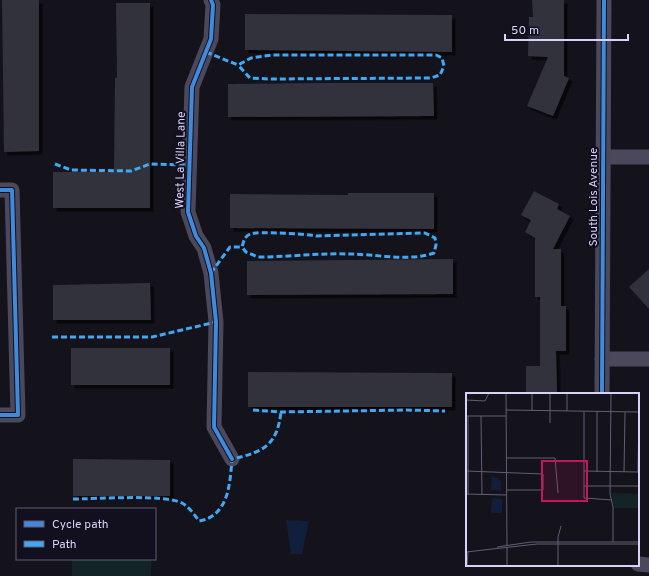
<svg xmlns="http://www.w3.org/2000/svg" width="649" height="576" font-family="Overpass,sans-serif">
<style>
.green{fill:#122426}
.water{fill:#121f3c}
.building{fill:#33303d;filter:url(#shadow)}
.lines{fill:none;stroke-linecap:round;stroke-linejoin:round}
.minor{stroke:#4a485a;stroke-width:15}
.quiet{stroke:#3fa9f5;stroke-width:3;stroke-dasharray:6 3;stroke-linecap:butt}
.cycleway-casing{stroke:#120f1e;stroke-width:6}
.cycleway{stroke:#408adc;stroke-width:4}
.labels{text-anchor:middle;stroke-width:4;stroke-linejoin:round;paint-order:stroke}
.street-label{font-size:12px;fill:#d9d1fa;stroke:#120f1e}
.inset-road{fill:none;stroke:#635e74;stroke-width:1}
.view{fill:#c2185b;fill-opacity:0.15;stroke:#c2185b;stroke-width:2}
.inset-edge{fill:none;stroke:#d9d1fa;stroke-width:2}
</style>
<defs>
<filter id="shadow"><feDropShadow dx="3.5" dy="3.5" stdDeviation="0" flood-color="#0009"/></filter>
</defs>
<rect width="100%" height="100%" fill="#14121a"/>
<!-- green -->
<rect class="green" x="72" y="559" width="79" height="17"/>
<!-- water -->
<polygon class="water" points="286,520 309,521 302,554 291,554"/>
<!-- building -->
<g class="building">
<polygon points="2,0 39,0 39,151 4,152"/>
<polygon points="532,0 564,0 564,76 569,78 553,116 527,106 548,57 528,56 529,17 533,17"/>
<polygon points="116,3 150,3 150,208 53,208 53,172 114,172 115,78 117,78"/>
<polygon points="245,14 452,15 452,52 245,50"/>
<polygon points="317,83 433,83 434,116 228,117 228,84"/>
<polygon points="534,191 559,204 557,209 570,216 553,249 561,249 561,306 566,306 566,351 556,351 557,394 526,394 526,366 540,366 540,297 535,297 535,238 525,232 531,220 521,215"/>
<polygon points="348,193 434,193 434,229 230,228 230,194 348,195"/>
<polygon points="453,259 453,294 247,295 247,261"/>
<polygon points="649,269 649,309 629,287"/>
<polygon points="150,283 151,320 53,320 53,285"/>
<rect x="71" y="348" width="99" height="37"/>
<polygon points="248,372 452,373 452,407 248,407"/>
<polygon points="73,459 170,460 170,496 73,496"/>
</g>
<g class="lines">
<!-- minor -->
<g class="minor">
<polyline points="211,0 213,5 211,39 192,87 188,212 196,236 204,248 211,273 216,322 214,427 232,459"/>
<polyline points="603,157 649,157"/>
<polyline points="0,190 12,190 18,415 0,415"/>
<polyline points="602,359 649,359"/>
<polyline points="602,394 604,0"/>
<polyline points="638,564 649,565"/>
</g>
<!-- quiet -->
<g class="quiet">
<polyline points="206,52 238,65 251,58 272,55 436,55 442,58 444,66 440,75 431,78 269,79 250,78 238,65"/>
<polyline points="55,164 71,170 131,171 150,164 188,165"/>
<path d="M211,273l19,-26h12c2,-6 2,-10 8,-13 6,-3 57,0 66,2l109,-3 10,5 1,7 -2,8c-25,9 -59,1 -86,1 -30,-1 -60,3 -90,3l-12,-5 -4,-5"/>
<polyline points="52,337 152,337 216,322"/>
<polyline points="253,410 281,412 407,410 445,411"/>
<path d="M73,499c22,0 92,-5 109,4 7,4 12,11 17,18 30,-5 31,-38 33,-62 31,-7 45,-13 49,-47"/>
</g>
<!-- cycleway casing -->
<g class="cycleway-casing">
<g id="cycleway">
<polyline points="211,0 213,5 211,39 192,87 188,212 196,236 204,248 211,273 216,322 214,427 232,459"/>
<polyline points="0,190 12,190 18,415 0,415"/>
<polyline points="602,394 604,0"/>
</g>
</g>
<!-- cycleway -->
<use href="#cycleway" class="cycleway"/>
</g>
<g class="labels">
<!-- street labels -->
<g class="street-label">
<text transform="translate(180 160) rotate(-89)" y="4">West La Villa Lane</text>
<text transform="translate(593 197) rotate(-90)" y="4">South Lois Avenue</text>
</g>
</g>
<!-- overview -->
<g transform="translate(466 393)">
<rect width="173" height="173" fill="#14121a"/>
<path d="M145,100l28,1v14h-25z" fill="#122426"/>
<path d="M26,82l9,6v10l-10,-1zM26,105l10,1v14h-11z" fill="#121f3c"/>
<path class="inset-road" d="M40,0l1,153M66,0v18M101,0v18M119,0h53M145,0l-1,101 3,13v35M0,7l19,1 4,-8M40,17l133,2M118,18v87l28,2M0,23h40M2,23v78M15,23l1,79M84,30v-30M41,65h48l3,35M0,78l77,3v16h-36M118,78l54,1M131,79v-61M158,79l1,-60M172,79l1,-60M118,93h55M0,101l41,1M31,154l34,-5h108M41,155v18M0,159l71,-8h102M1,173l1,-14M92,173v-29l3,-11"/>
<path class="view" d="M76,68h45v40h-45z"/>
<rect width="173" height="173" class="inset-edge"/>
</g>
<!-- legend -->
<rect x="16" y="508" width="140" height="52" fill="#120f1e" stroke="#625d76"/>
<rect x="24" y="521" width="20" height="6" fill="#408adc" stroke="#625d76"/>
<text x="52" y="528" font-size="12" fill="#d9d1fa">Cycle path</text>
<rect x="24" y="541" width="20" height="6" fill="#3fa9f5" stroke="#625d76"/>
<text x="52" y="548" font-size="12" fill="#d9d1fa">Path</text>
<!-- scale -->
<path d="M505 34v6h123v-6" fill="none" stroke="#d9d1fa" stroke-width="2"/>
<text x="511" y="34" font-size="12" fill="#d9d1fa" stroke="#120f1e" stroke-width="3" paint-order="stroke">50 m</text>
</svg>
